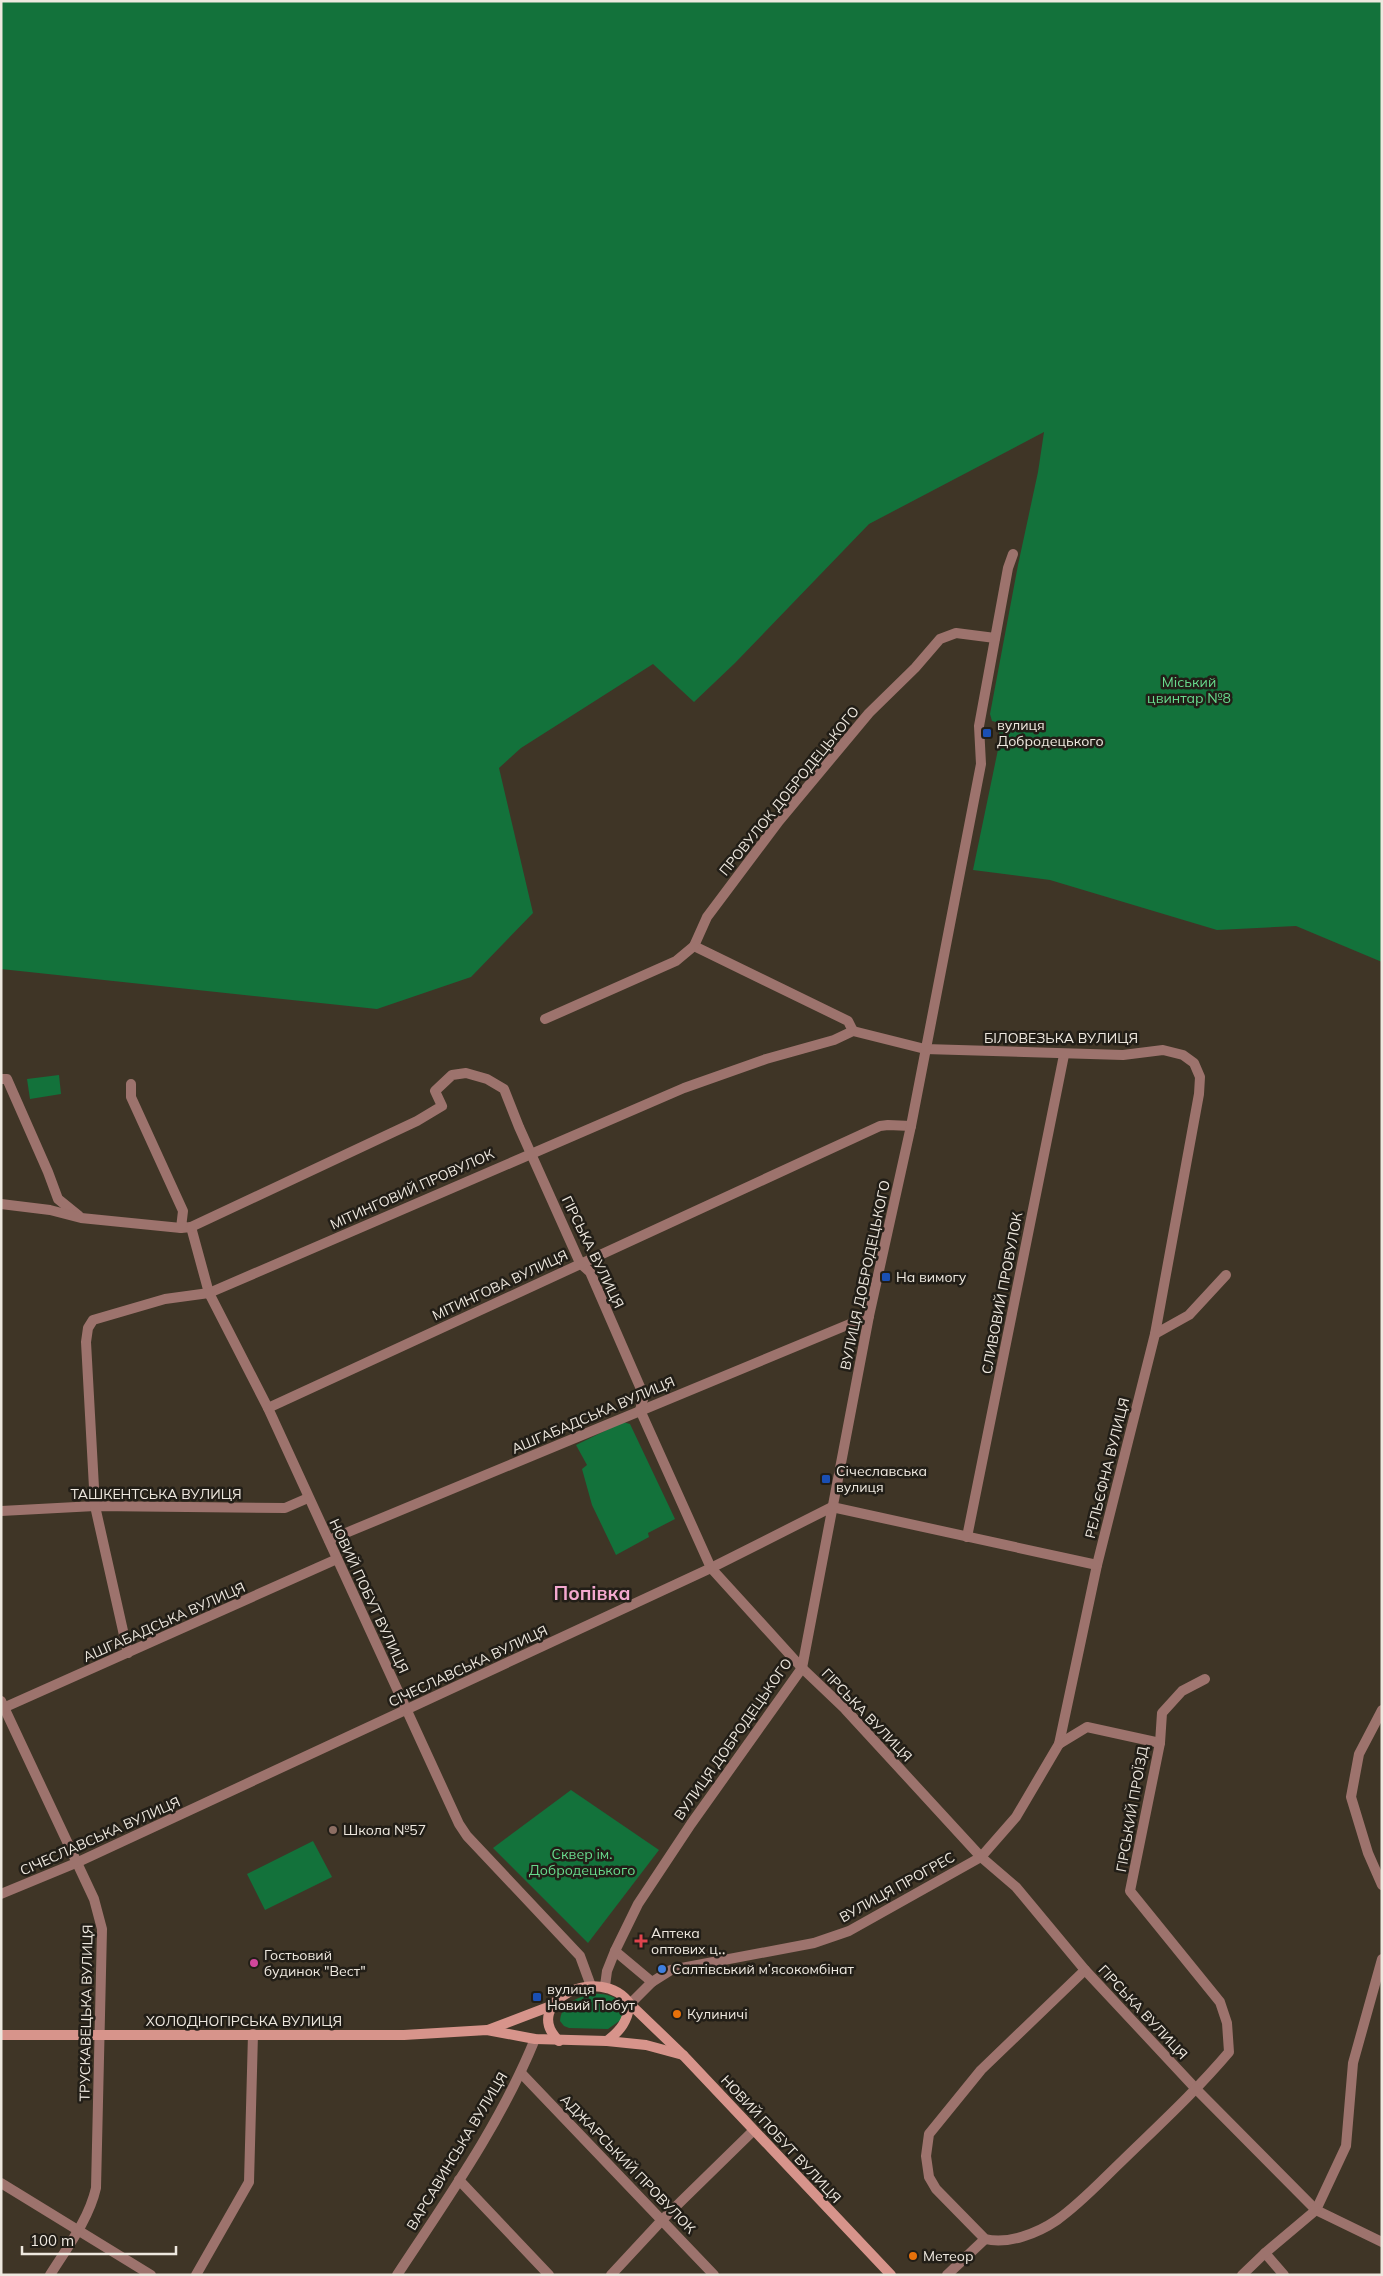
<svg xmlns="http://www.w3.org/2000/svg" width="1383" height="2276" font-family="Mulish,sans-serif">
<style>
.green{fill:#13723b}
.lines{fill:none;stroke-linecap:round;stroke-linejoin:round}
.minor{stroke:#9d736d;stroke-width:10}
.secondary{stroke:#d7948b;stroke-width:10}
.transit-dot{fill:#1a4fb4;stroke:#221e17;stroke-width:2}
.education-dot{fill:#8d6e63;stroke:#221e17;stroke-width:2}
.health-dot{fill:#e0444e;stroke:#221e17;stroke-width:2}
.hotel-dot{fill:#d1479c;stroke:#221e17;stroke-width:2}
.shop-dot{fill:#3f7fe0;stroke:#221e17;stroke-width:2}
.food-dot{fill:#e8710a;stroke:#221e17;stroke-width:2}
.labels{text-anchor:middle;stroke-width:5;stroke-linejoin:round;paint-order:stroke}
.park-label{font-size:14px;fill:#68da8d;stroke:#221e17}
.poi-label{font-size:14px;fill:#eee8df;stroke:#221e17;text-anchor:start}
.street-label{font-size:14px;fill:#eee8df;stroke:#221e17}
.district-label{font-size:19px;font-weight:bold;fill:#f3a8ce;stroke:#221e17}
</style>
<rect width="100%" height="100%" fill="#3f3526"/>
<!-- green -->
<g class="green">
<polygon points="1,1 1382,1 1382,962 1296,926 1217,930 1050,880 973,870 1001,735 999,734 1000,723 992,721 990,714 1018,565 1038,472 1044,432 869,524 735,663 694,702 653,664 521,748 499,768 533,913 471,977 377,1009 1,969"/>
<polygon points="59,1075 61,1094 30,1099 27,1079"/>
<polygon points="623,1422 630,1424 675,1519 648,1533 649,1537 616,1555 592,1505 582,1469 587,1465 576,1445"/>
<polygon points="571,1790 659,1850 588,1943 493,1848"/>
<polygon points="313,1841 332,1877 265,1910 247,1874"/>
<path d="M589,1994c19,-1 35,2 33,25l-14,10 -39,-1 -5,-2 -4,-5c1,-17 15,-22 29,-27z"/>
</g>
<g class="lines">
<!-- minor -->
<g class="minor">
<polyline points="694,946 848,1021 853,1031"/>
<polyline points="545,1019 676,961 694,946 707,917 779,821 869,713 915,668 940,639 956,633 995,638"/>
<polyline points="1,1079 7,1079 48,1172 58,1199 79,1216"/>
<polyline points="131,1084 131,1097 183,1211 181,1228 191,1227 209,1293 268,1408 459,1824 467,1836 580,1956 591,1986"/>
<polyline points="1,1204 50,1210 81,1218 181,1228"/>
<polyline points="191,1227 417,1121 442,1106 435,1091 452,1075 466,1073 487,1079 504,1089 519,1127 580,1263 590,1272 644,1396 640,1410 711,1568 802,1668 845,1709 981,1857 1016,1887 1085,1970 1197,2090 1316,2210 1382,2242"/>
<polyline points="1155,1334 1189,1315 1226,1275"/>
<polyline points="268,1408 880,1126 888,1125 911,1126"/>
<polyline points="1,1511 95,1506 285,1508 308,1498"/>
<polyline points="967,1537 1064,1055"/>
<polyline points="329,1540 869,1316"/>
<polyline points="128,1653 95,1506 86,1342 88,1328 93,1320 165,1299 209,1293 684,1088 766,1059 834,1040 853,1031 925,1049 1123,1055 1163,1050 1183,1055 1194,1063 1200,1077 1199,1094 1155,1334 1097,1565 1059,1744 1016,1817 981,1857 849,1931 814,1943 671,1970 652,1982 630,2004"/>
<path d="M1,1701l93,198 8,30 -6,259c-7,31 -29,60 -46,87"/>
<polyline points="1,1709 337,1559"/>
<polyline points="1382,1710 1359,1754 1351,1797 1368,1853 1382,1885"/>
<polyline points="1059,1744 1087,1727 1160,1743"/>
<polyline points="1,1894 76,1863 711,1568 832,1507 1097,1565"/>
<polyline points="615,1951 652,1982"/>
<path d="M1085,1970l-104,100 -52,64 -3,22 3,21 7,12 49,50c23,6 53,-6 72,-19 24,-17 44,-39 65,-59 37,-36 74,-70 107,-109l-2,-29 -7,-21 -90,-111 30,-148 2,-30 20,-22 23,-12"/>
<polyline points="605,1986 607,1971 615,1951 638,1904 691,1824 802,1668 869,1316 911,1126 981,764 979,726 1008,568 1013,554"/>
<polyline points="521,2073 714,2275"/>
<polyline points="459,2180 549,2275"/>
<polyline points="1,2183 151,2275"/>
<polyline points="1265,2253 1284,2275"/>
<polyline points="196,2275 249,2182 253,2034"/>
<path d="M397,2275c50,-76 104,-152 138,-236"/>
<polyline points="611,2275 663,2219 753,2131"/>
<polyline points="947,2275 985,2239"/>
<polyline points="1242,2275 1265,2253 1316,2210 1346,2146 1353,2063 1382,1959"/>
</g>
<!-- secondary -->
<g class="secondary">
<polyline points="488,2030 551,2006"/>
<polyline points="1,2035 404,2035 487,2030 535,2039 607,2041 646,2045 683,2055"/>
<path d="M559,2041c-40,-38 41,-79 71,-37l53,51 208,220"/>
<path d="M607,2041c14,-11 20,-19 23,-37"/>
</g>
</g>
<!-- markers -->
<g class="transit-dot">
<rect x="982" y="728" width="10" height="10" rx="2.5"/>
<rect x="881" y="1272" width="10" height="10" rx="2.5"/>
<rect x="821" y="1474" width="10" height="10" rx="2.5"/>
<rect x="532" y="1992" width="10" height="10" rx="2.5"/>
</g>
<circle class="education-dot" cx="333" cy="1830" r="5"/>
<path class="health-dot" d="M638.5 1933.5h5v5h5v5h-5v5h-5v-5h-5v-5h5z"/>
<circle class="hotel-dot" cx="254" cy="1963" r="5"/>
<circle class="shop-dot" cx="662" cy="1969" r="5"/>
<g class="food-dot">
<circle cx="677" cy="2014" r="5"/>
<circle cx="913" cy="2256" r="5"/>
</g>
<g class="labels">
<!-- park labels -->
<g class="park-label">
<text x="1189" y="687">Міський<tspan x="1189" dy="16">цвинтар №8</tspan></text>
<text x="582" y="1859">Сквер ім.<tspan x="582" dy="16">Добродецького</tspan></text>
</g>
<!-- poi labels -->
<g class="poi-label">
<text x="997" y="730">вулиця<tspan x="997" dy="16">Добродецького</tspan></text>
<text x="896" y="1282">На вимогу</text>
<text x="836" y="1476">Січеславська<tspan x="836" dy="16">вулиця</tspan></text>
<text x="343" y="1835">Школа №57</text>
<text x="651" y="1938">Аптека<tspan x="651" dy="16">оптових ц‥</tspan></text>
<text x="264" y="1960">Гостьовий<tspan x="264" dy="16">будинок "Вест"</tspan></text>
<text x="672" y="1974">Салтівський м’ясокомбінат</text>
<text x="547" y="1994">вулиця<tspan x="547" dy="16">Новий Побут</tspan></text>
<text x="687" y="2019">Кулиничі</text>
<text x="923" y="2261">Метеор</text>
</g>
<!-- street labels -->
<g class="street-label">
<text transform="translate(789 791) rotate(-51)" y="5">ПРОВУЛОК ДОБРОДЕЦЬКОГО</text>
<text x="1061" y="1043">БІЛОВЕЗЬКА ВУЛИЦЯ</text>
<text transform="translate(412 1189) rotate(-24)" y="5">МІТИНГОВИЙ ПРОВУЛОК</text>
<text transform="translate(593 1252) rotate(64)" y="5">ГІРСЬКА ВУЛИЦЯ</text>
<text transform="translate(865 1275) rotate(-78)" y="5">ВУЛИЦЯ ДОБРОДЕЦЬКОГО</text>
<text transform="translate(500 1285) rotate(-25)" y="5">МІТИНГОВА ВУЛИЦЯ</text>
<text transform="translate(1002 1293) rotate(-79)" y="5">СЛИВОВИЙ ПРОВУЛОК</text>
<text transform="translate(593 1415) rotate(-23)" y="5">АШГАБАДСЬКА ВУЛИЦЯ</text>
<text transform="translate(1107 1468) rotate(-76)" y="5">РЕЛЬЄФНА ВУЛИЦЯ</text>
<text x="156" y="1499">ТАШКЕНТСЬКА ВУЛИЦЯ</text>
<text transform="translate(369 1596) rotate(65)" y="5">НОВИЙ ПОБУТ ВУЛИЦЯ</text>
<text transform="translate(164 1622) rotate(-24)" y="5">АШГАБАДСЬКА ВУЛИЦЯ</text>
<text transform="translate(468 1666) rotate(-25)" y="5">СІЧЕСЛАВСЬКА ВУЛИЦЯ</text>
<text transform="translate(867 1715) rotate(46)" y="5">ГІРСЬКА ВУЛИЦЯ</text>
<text transform="translate(733 1739) rotate(-55)" y="5">ВУЛИЦЯ ДОБРОДЕЦЬКОГО</text>
<text transform="translate(1132 1809) rotate(-80)" y="5">ГІРСЬКИЙ ПРОЇЗД</text>
<text transform="translate(100 1836) rotate(-24)" y="5">СІЧЕСЛАВСЬКА ВУЛИЦЯ</text>
<text transform="translate(897 1887) rotate(-29)" y="5">ВУЛИЦЯ ПРОГРЕС</text>
<text transform="translate(1143 2012) rotate(47)" y="5">ГІРСЬКА ВУЛИЦЯ</text>
<text transform="translate(86 2013) rotate(-89)" y="5">ТРУСКАВЕЦЬКА ВУЛИЦЯ</text>
<text x="244" y="2026">ХОЛОДНОГІРСЬКА ВУЛИЦЯ</text>
<text transform="translate(781 2139) rotate(47)" y="5">НОВИЙ ПОБУТ ВУЛИЦЯ</text>
<text transform="translate(457 2151) rotate(-59)" y="5">ВАРСАВИНСЬКА ВУЛИЦЯ</text>
<text transform="translate(628 2164) rotate(46)" y="5">АДЖАРСЬКИЙ ПРОВУЛОК</text>
</g>
<!-- district labels -->
<g class="district-label">
<text x="592" y="1600">Попівка</text>
</g>
</g>
<!-- border -->
<rect width="1383" height="2276" fill="none" stroke="#eee8df" stroke-width="5"/>
<!-- scale -->
<path d="M22 2246v8h154v-8" fill="none" stroke="#eee8df" stroke-width="2.5"/>
<text x="30" y="2246" font-size="15" fill="#eee8df" stroke="#221e17" stroke-width="4" paint-order="stroke">100 m</text>
</svg>
